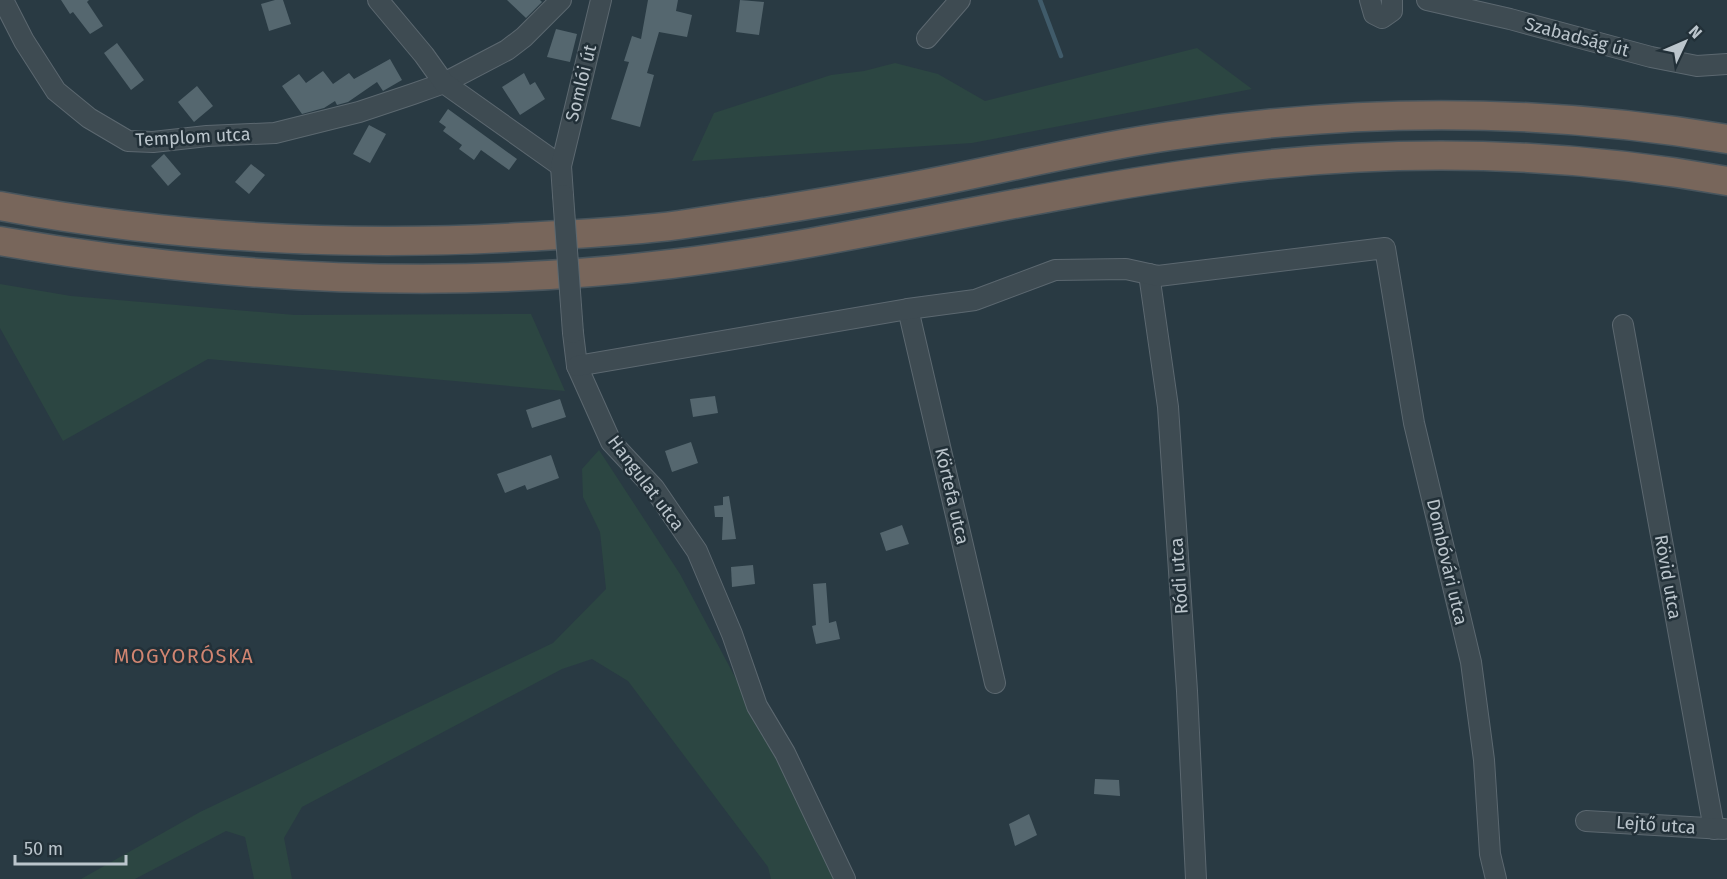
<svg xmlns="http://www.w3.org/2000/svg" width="1727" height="879" font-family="'Fira Sans',sans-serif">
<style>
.green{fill:#2c4642}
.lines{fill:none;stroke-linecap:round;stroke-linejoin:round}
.stream{stroke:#405b6a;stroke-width:4.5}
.building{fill:#55676f}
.minor-casing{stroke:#5c6870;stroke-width:22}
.highway-casing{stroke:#48555d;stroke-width:31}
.minor{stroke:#3e4b52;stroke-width:20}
.highway{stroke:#78665b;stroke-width:28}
.minor-bridge-casing{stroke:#5c6870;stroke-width:22;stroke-linecap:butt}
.minor-bridge{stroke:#3e4b52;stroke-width:20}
.labels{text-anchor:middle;stroke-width:5;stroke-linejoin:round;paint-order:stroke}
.street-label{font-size:18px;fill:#bbc5cc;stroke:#223038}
.neighbourhood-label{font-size:20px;letter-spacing:1.5px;fill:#d18571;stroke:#223038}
</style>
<rect width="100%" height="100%" fill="#293a43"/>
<!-- green -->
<g class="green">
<polygon points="1197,48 1252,89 972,143 692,161 714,113 831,75 864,71 895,63 938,74 985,101"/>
<polygon points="0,284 71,296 295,315 531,314 565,391 208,359 63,441 0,328"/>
<polygon points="599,450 680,574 843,879 771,879 768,867 628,681 592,659 562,669 302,807 284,838 292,879 254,879 245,837 226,831 135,879 81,879 200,812 553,643 606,589 600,532 583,497 582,469"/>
</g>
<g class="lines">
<!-- stream -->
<polyline class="stream" points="1040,0 1061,56"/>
</g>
<!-- building -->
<g class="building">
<polygon points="61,0 89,0 87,2 103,26 90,34 73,12 70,14"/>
<polygon points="275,0 283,0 291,24 269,31 261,4"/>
<polygon points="507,0 540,0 542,2 526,18"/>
<polygon points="648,0 678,0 676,11 692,15 687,37 659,32 647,73 654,75 640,127 611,119 629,62 624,61 632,36 641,39"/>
<polygon points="740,0 764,2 759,35 736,32"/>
<polygon points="556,29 577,34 570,62 547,57"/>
<polygon points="117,43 144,80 131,90 104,53"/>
<polygon points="390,59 402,80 383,91 377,82 348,102 337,105 335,101 324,108 302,114 282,86 299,74 306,83 323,71 333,84 349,73 354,79"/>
<polygon points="524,73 530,85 535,82 545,99 520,115 502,87"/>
<polygon points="197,86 213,106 194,122 178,102"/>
<polygon points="448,109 517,159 509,170 481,150 474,160 459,149 462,145 443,131 446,127 439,122"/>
<polygon points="369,125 386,134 370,163 353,154"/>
<polygon points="164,154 181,174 168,186 151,166"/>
<polygon points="251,164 265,175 249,194 235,182"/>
<polygon points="715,396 718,413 693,417 690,399"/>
<polygon points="560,399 566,417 532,428 526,410"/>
<polygon points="691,442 698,463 672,472 665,451"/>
<polygon points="551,455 559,478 527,490 525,485 505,493 497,474"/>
<polygon points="729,496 736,539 722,540 723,517 715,517 714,506 723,505 723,497"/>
<polygon points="902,525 909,544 886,551 880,533"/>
<polygon points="753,565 755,584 732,587 731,567"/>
<polygon points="826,583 829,623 836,621 840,639 816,644 812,626 816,625 813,584"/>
<polygon points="1095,779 1119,780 1120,796 1094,794"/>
<polygon points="1029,814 1037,835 1015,846 1009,824"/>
</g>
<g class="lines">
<!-- minor casing -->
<g class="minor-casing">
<g id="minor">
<polyline points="3,0 24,41 56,91 89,118 128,141 153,142 207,136 275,133 359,112 413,94 444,83 507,50 524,37 561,0"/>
<polyline points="378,0 424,55 444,83 561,166"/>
<polyline points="1370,0 1374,14 1382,18 1392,11 1392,0"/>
<polyline points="1427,0 1510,19 1651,57 1697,66 1727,64"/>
<polyline points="927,38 960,0"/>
<polyline points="563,195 561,166 601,0"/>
<polyline points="1149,274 1168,407 1187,691 1196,879"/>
<polyline points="908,309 995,683"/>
<polyline points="1623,325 1714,829"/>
<polyline points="573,333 577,366 611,442 654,488 697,551 732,634 757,706 785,753 845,879"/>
<polyline points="577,366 908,309 975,300 1055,270 1126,269 1158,276 1385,248 1414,423 1471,662 1484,760 1490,854 1496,879"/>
<polyline points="1586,821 1724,829"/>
</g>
</g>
<!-- highway casing -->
<g class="highway-casing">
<g id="highway">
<path d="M0,206c172,32 348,41 522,31 52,-3 106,-5 157,-12 75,-11 150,-23 225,-37 88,-16 176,-39 266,-52 184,-28 373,-28 557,3"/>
<path d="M0,241c220,38 448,50 671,23 179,-22 355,-68 534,-92 173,-24 350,-22 522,9"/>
</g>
</g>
<!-- minor -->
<use href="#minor" class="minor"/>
<!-- highway -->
<use href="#highway" class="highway"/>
<!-- minor-bridge casing -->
<g class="minor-bridge-casing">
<polyline id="minor-bridge" points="563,195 573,333"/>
</g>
<!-- minor-bridge -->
<use href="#minor-bridge" class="minor-bridge"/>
</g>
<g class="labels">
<!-- street labels -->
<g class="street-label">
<text transform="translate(1577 37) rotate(15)" y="6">Szabadság út</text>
<text transform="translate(581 83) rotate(-76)" y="6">Somlói út</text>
<text transform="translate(193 137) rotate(-3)" y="6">Templom utca</text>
<text transform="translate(646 483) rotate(53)" y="6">Hangulat utca</text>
<text transform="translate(952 496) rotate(77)" y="6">Körtefa utca</text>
<text transform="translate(1447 562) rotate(77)" y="6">Dombóvári utca</text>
<text transform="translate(1179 576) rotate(-94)" y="6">Ródi utca</text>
<text transform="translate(1668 577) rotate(80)" y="6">Rövid utca</text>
<text transform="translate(1656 825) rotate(4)" y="6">Lejtő utca</text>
</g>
<!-- neighbourhood labels -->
<g class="neighbourhood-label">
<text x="184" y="663">MOGYORÓSKA</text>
</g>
</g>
<!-- north arrow -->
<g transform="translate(1685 42) rotate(46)" stroke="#223038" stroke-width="4.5" paint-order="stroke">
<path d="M0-4.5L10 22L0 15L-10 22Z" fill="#bbc5cc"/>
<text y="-9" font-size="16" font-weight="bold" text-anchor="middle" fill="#bbc5cc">N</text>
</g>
<!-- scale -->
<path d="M15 855v9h111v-9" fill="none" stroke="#bbc5cc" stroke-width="3"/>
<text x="24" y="855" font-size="18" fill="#bbc5cc" stroke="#223038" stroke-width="4.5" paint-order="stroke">50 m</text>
</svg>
